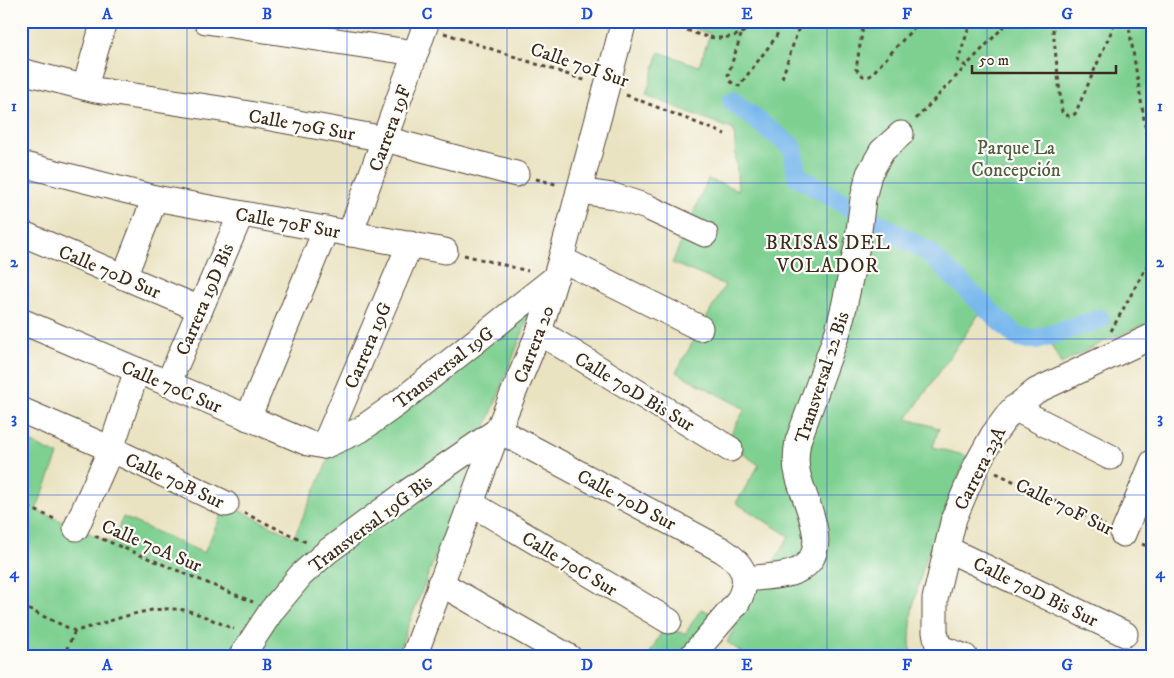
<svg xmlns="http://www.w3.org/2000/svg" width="1174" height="678" font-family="'IM FELL DW Pica',serif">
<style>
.green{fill:#7ed091;stroke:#5c7d58}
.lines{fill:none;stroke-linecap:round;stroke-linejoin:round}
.canal{stroke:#78b8ec;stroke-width:20}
.minor-casing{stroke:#554637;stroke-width:27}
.path{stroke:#554637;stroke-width:3;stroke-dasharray:4 4;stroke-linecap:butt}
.minor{stroke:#fff;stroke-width:25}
.grid{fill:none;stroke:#1d4ed8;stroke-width:1;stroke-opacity:0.55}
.labels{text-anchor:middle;stroke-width:4.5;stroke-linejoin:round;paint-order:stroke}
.street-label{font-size:19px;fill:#3b2a1e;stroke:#fdfcf7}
.park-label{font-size:19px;fill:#4f5c40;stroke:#fdfcf7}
.neighbourhood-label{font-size:20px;letter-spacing:1px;fill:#3b2a1e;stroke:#fdfcf7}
.neatline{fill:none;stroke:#1d4ed8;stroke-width:2}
.grid-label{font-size:16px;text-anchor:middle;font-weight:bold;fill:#1d4ed8}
</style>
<rect width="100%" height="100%" fill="#fdfcf7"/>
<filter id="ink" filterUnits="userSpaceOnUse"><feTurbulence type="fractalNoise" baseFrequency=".02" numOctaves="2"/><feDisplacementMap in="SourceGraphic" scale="10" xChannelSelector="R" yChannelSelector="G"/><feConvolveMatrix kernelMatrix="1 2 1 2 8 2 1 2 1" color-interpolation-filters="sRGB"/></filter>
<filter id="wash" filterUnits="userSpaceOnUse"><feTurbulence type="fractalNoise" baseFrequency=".0096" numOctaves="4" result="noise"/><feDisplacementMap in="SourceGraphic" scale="20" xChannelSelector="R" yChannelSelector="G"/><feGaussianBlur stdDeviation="1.12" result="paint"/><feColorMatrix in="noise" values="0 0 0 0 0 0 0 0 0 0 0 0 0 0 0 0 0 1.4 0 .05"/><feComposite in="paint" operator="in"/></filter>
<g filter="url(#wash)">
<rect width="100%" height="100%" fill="#eae3c2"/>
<!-- green -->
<g class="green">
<polygon points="674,21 1153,21 1153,321 1105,341 1061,364 1050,343 1015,346 980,313 907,419 939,428 933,447 967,456 925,561 912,610 910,639 911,657 748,657 727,642 763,569 769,570 789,536 736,503 759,465 726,442 745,409 676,372 725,285 672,263 708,179 738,190 734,130 646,95 659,52 699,66 710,34"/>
<polygon points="535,301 396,657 21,657 21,438 58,455 36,510 112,543 123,517 204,553 226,504 294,537 330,456"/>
<polygon points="701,609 715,615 685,657 648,657 664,627 685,634"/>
</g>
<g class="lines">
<!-- canal -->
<g class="canal">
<polyline points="732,101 793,148 797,176 850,207"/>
<polyline points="873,220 928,252 1016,336 1028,339 1037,339 1100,319"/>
</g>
</g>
</g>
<g filter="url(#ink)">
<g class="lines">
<!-- minor casing -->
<g class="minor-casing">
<g id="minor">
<polyline points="206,21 415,53"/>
<polyline points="21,71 95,90 227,110 385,139 516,174"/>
<polyline points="85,87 104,21"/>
<polyline points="21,164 155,198 445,251"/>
<polyline points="579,191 613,196 647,207 705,234"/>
<polyline points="21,233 200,309"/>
<polyline points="350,234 427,21"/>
<polyline points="561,259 700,328"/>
<polyline points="124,277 155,198"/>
<polyline points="21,321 308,443 324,446 360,430 398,403 556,277"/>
<polyline points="539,332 730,449"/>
<polyline points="168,384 241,214"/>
<polyline points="1014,408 1110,457"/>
<polyline points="21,410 111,449 226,504"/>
<polyline points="248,418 326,229"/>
<path d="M498,430l224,120c23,15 29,29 15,53l-46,54"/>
<polyline points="324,446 410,244"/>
<polyline points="472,504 669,621"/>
<polyline points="76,528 111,449 137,370"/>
<polyline points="1123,534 1153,462"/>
<polyline points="947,549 1125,634"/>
<path d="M745,579c15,-2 32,-2 46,-6 47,-16 14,-67 7,-98 -3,-11 -2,-23 0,-34l40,-110 6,-24 13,-61 6,-47 6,-25 13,-23 19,-17"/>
<polyline points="440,583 569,657"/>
<polyline points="938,647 965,657"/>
<polyline points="241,657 272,610 301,575 328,551 409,491 498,430"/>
<polyline points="414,657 498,430 539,332 561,259 624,21"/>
<polyline points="941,657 935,632 935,599 954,518 977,464 993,435 1011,411 1036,391 1153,336"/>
</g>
</g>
<!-- path -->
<g class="path">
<path d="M665,21c13,5 31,14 44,16 16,3 37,-1 45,-16"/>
<polyline points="864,21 856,69 863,76 870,76 920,21"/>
<polyline points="971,21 958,61 966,66 1009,21"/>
<polyline points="1052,21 1062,112 1069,116 1075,114 1116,21"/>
<polyline points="1128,21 1153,174"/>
<polyline points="444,33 587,81"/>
<polyline points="741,35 728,75 731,82 739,86 776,37 782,21"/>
<polyline points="782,78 801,21"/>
<polyline points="626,95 725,134"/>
<polyline points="916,119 966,66"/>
<polyline points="536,179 559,185"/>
<polyline points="464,255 528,271"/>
<polyline points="1111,331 1153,255"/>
<polyline points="996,473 1105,525"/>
<polyline points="21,504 57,520"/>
<polyline points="244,513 306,542"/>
<polyline points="95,536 253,602"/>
<polyline points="1142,544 1153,549"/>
<path d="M21,606l54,25c35,-8 72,-27 109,-21 16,3 34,13 50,19"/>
<polyline points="63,657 75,631"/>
</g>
<!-- minor -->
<use href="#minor" class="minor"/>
</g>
</g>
<!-- grid -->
<path class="grid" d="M187,21v636M347,21v636M507,21v636M667,21v636M827,21v636M987,21v636M21,183h1132M21,339h1132M21,495h1132"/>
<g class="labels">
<!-- street labels -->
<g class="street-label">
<text transform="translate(580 64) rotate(19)" y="7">Calle 70I Sur</text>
<text transform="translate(302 124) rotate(10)" y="7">Calle 70G Sur</text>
<text transform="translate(389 128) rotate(-70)" y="7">Carrera 19F</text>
<text transform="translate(288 222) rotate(10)" y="7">Calle 70F Sur</text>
<text transform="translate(110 271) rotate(23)" y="7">Calle 70D Sur</text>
<text transform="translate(204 299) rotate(-67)" y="7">Carrera 19D Bis</text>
<text transform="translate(533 344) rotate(-69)" y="7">Carrera 20</text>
<text transform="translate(367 345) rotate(-67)" y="7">Carrera 19G</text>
<text transform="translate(443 367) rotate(-38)" y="7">Transversal 19G</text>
<text transform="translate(821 377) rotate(-72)" y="7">Transversal 22 Bis</text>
<text transform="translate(172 386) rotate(23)" y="7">Calle 70C Sur</text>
<text transform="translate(635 391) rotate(31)" y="7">Calle 70D Bis Sur</text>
<text transform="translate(979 468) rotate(-63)" y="7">Carrera 23A</text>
<text transform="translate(175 480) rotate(25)" y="7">Calle 70B Sur</text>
<text transform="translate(627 499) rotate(28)" y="7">Calle 70D Sur</text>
<text transform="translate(1065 506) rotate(26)" y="7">Calle 70F Sur</text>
<text transform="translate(370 523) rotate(-37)" y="7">Transversal 19G Bis</text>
<text transform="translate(152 545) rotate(23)" y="7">Calle 70A Sur</text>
<text transform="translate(570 563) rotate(31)" y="7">Calle 70C Sur</text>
<text transform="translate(1036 591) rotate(26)" y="7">Calle 70D Bis Sur</text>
</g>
<!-- park labels -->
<g class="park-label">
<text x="1016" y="154">Parque La<tspan x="1016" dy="22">Concepción</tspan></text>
</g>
<!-- neighbourhood labels -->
<g class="neighbourhood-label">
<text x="828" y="249">BRISAS DEL<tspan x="828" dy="23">VOLADOR</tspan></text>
</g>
</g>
<!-- margin -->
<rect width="1174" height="678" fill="none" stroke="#fdfcf7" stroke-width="55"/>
<!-- scale -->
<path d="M972 65v8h144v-8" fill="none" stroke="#3b2a1e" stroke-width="2.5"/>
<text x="979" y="65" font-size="15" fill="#3b2a1e" stroke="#fdfcf7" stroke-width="4" paint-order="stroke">50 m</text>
<rect x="28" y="28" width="1118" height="622" class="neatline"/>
<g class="grid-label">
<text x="107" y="19">A</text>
<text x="267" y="19">B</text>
<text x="427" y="19">C</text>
<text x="587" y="19">D</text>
<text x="747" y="19">E</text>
<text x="907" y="19">F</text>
<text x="1067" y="19">G</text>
<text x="14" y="111">1</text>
<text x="1160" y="111">1</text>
<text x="14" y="267">2</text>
<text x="1160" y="267">2</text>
<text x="14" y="423">3</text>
<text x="1160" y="423">3</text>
<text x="14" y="578">4</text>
<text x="1160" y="578">4</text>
<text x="107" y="670">A</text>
<text x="267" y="670">B</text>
<text x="427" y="670">C</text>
<text x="587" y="670">D</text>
<text x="747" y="670">E</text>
<text x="907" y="670">F</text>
<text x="1067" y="670">G</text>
</g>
</svg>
